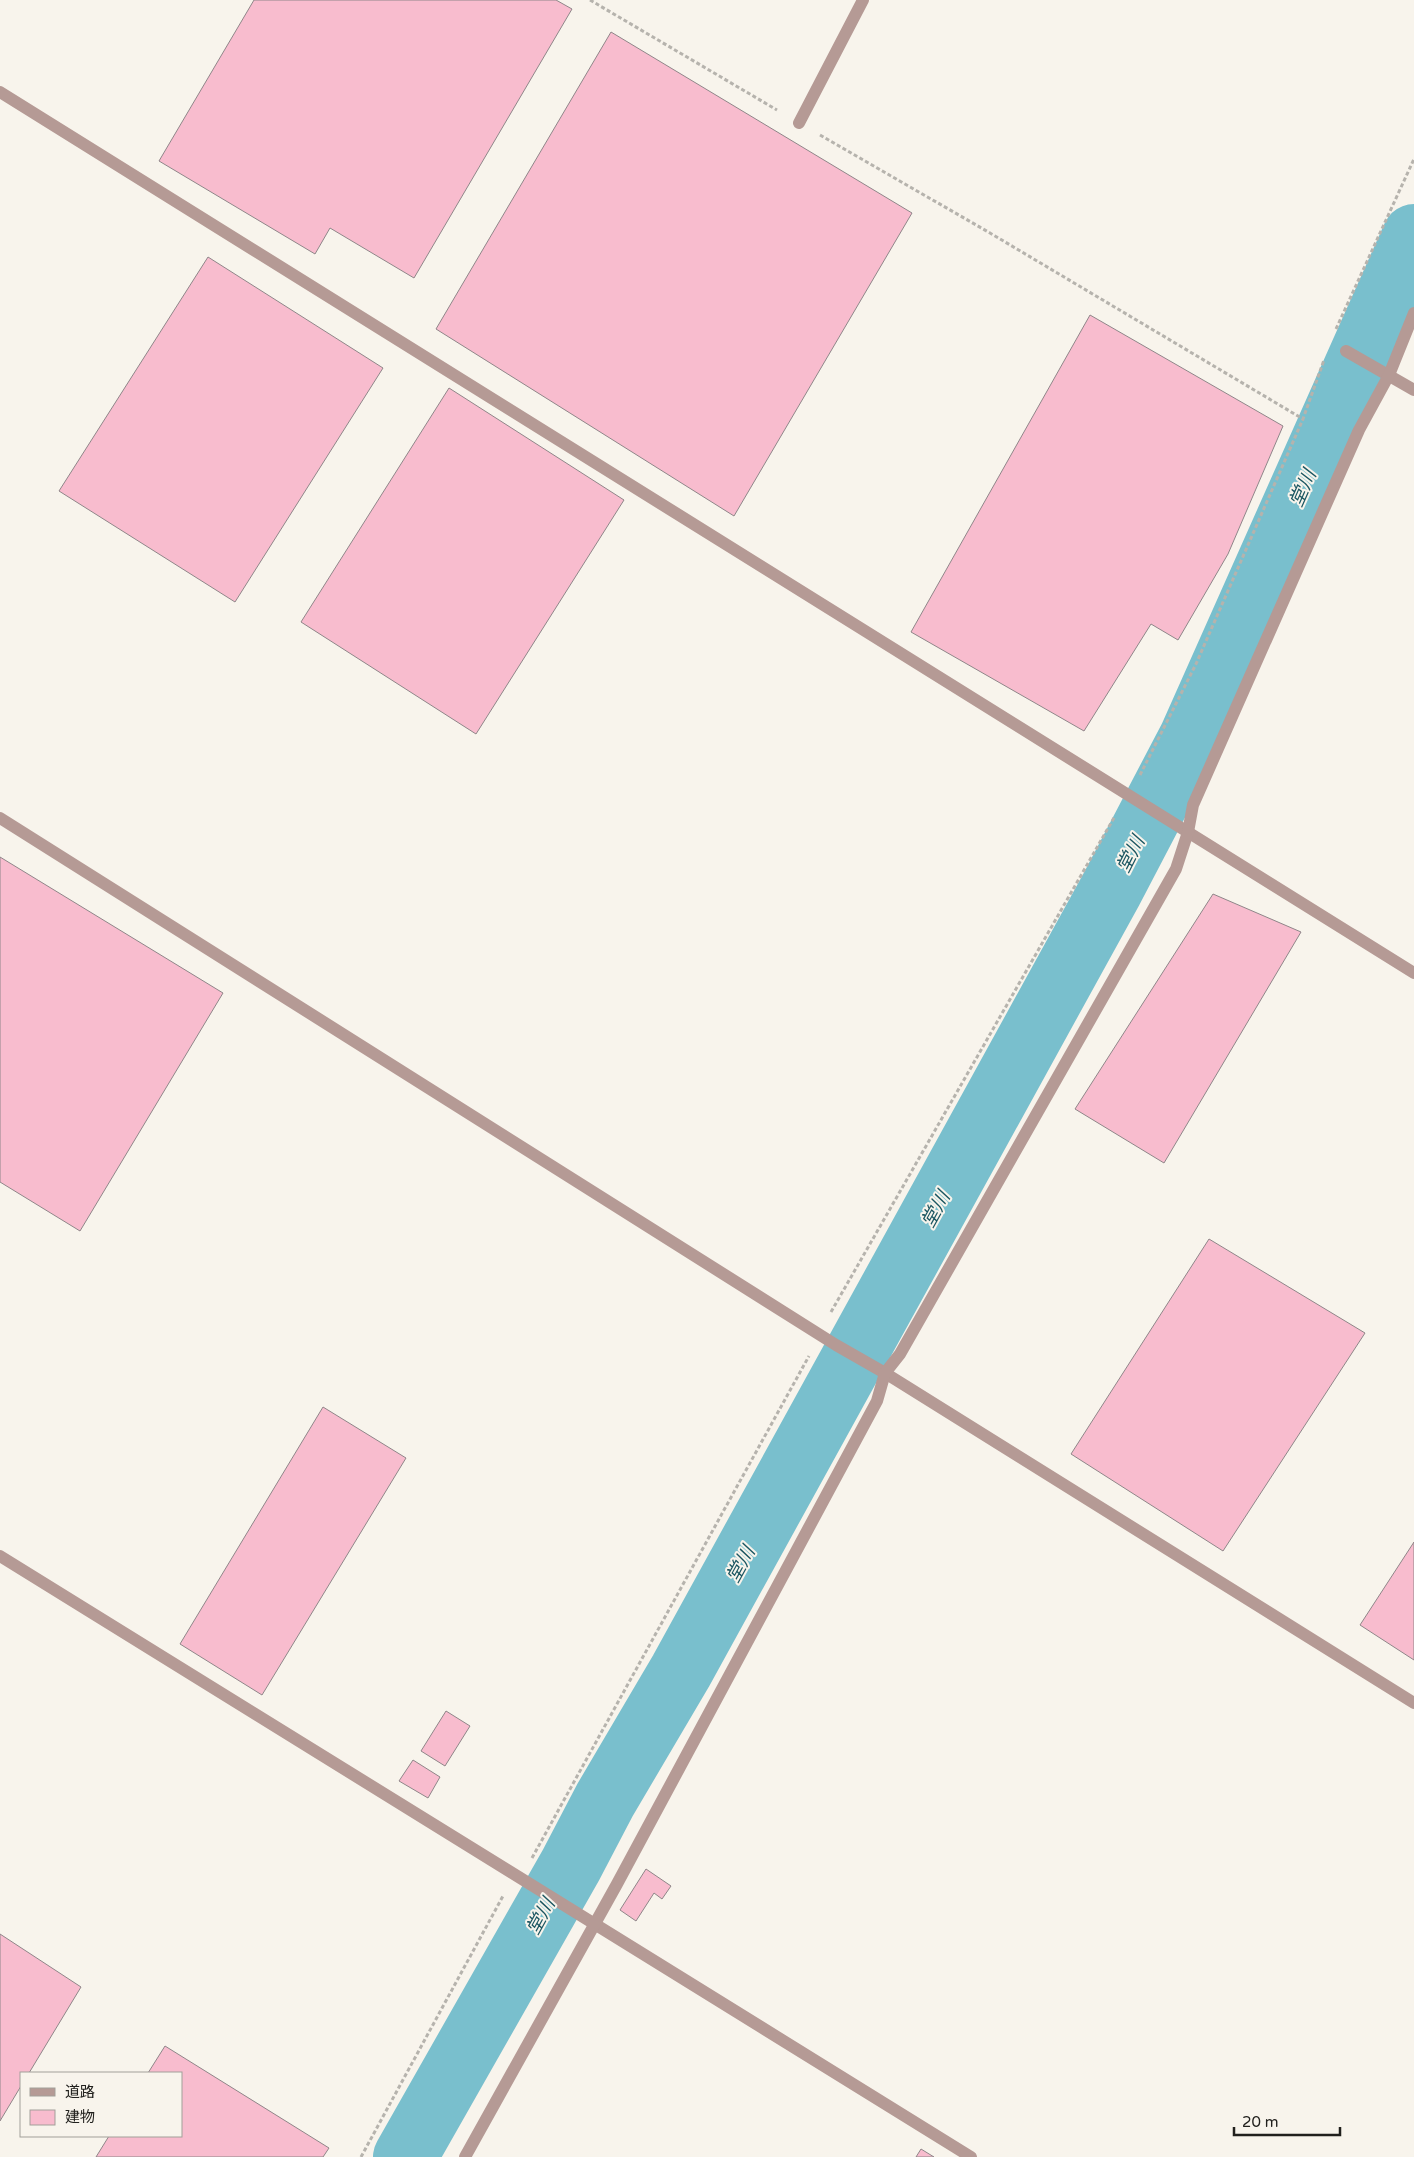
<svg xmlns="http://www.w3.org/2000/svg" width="1414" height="2157" font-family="'Varela Round','Noto Sans JP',sans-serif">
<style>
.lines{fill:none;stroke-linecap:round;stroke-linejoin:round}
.river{stroke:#79bfcd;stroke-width:64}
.building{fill:#f8bcce;stroke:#8f8689}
.path{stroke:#b6b3ad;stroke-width:3;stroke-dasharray:4 2.5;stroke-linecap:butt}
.minor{stroke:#b59a95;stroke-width:12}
.labels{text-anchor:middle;stroke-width:4;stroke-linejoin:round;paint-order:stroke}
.water-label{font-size:19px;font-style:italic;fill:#1b5661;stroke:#f8f4ec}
</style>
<rect width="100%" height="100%" fill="#f8f4ec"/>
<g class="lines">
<!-- river -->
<polyline class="river" points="405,2157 571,1865 605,1800 681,1671 1111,890 1191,737 1414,236"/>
</g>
<!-- building -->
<g class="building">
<polygon points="254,0 556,0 572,9 414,278 330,228 315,254 159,161"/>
<polygon points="611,32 912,213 734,516 436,329"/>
<polygon points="208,257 383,368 235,602 59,491"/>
<polygon points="1090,315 1283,426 1228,554 1178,640 1151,624 1084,731 911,632"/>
<polygon points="449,388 624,500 476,734 301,622"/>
<polygon points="0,857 223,993 80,1231 0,1182"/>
<polygon points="1213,894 1301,932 1164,1163 1075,1109"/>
<polygon points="1209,1239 1365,1333 1223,1551 1071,1454"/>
<polygon points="323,1407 406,1458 262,1695 180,1644"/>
<polygon points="1414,1542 1414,1660 1360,1625"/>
<polygon points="446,1711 470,1726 445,1766 421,1751"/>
<polygon points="413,1760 440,1777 428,1798 399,1781"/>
<polygon points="646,1869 671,1886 662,1899 654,1893 636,1921 620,1910"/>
<polygon points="0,1934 81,1987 29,2073 21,2073 21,2086 0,2121"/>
<polygon points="165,2046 329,2148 323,2157 96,2157 109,2136 181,2136 181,2073 148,2073"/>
<polygon points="921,2149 934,2157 916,2157"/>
</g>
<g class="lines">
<!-- path -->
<g class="path">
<polyline points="590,0 777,110"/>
<polyline points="820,135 990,233 1303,419 1324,360"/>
<polyline points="1336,329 1414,159"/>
<polyline points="1140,775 1196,664 1303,419"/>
<polyline points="831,1312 1115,816"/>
<polyline points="532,1858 809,1356"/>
<polyline points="361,2157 503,1896"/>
</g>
<!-- minor -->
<g class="minor">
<polyline points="0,92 1414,973"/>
<polyline points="799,123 863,0"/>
<polyline points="1346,351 1414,390"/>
<polyline points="0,818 836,1345 885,1373 1414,1703"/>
<polyline points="0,1556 971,2157"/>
<polyline points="465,2157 617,1884 877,1401 885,1373 900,1354 1176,869 1188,832 1193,805 1359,430 1389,375 1414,313"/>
</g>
</g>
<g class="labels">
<!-- water labels -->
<g class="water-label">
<text transform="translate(1302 488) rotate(-66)" y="7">堂川</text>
<text transform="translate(1130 854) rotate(-63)" y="7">堂川</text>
<text transform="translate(935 1209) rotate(-61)" y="7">堂川</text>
<text transform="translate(740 1564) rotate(-61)" y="7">堂川</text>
<text transform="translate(540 1916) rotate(-61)" y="7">堂川</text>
</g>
</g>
<!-- legend -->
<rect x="20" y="2072" width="162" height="65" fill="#f8f4ec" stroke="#a29f99"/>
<rect x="30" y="2088" width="25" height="8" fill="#b59a95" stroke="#a29f99"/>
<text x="65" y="2097" font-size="15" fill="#21201d">道路</text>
<rect x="30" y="2110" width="25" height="15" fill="#f8bcce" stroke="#a29f99"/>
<text x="65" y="2122" font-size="15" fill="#21201d">建物</text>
<!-- scale -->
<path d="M1234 2127v8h106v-8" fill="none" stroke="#21201d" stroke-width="2.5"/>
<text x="1242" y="2127" font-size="15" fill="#21201d" stroke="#f8f4ec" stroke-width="4" paint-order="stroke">20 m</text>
</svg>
